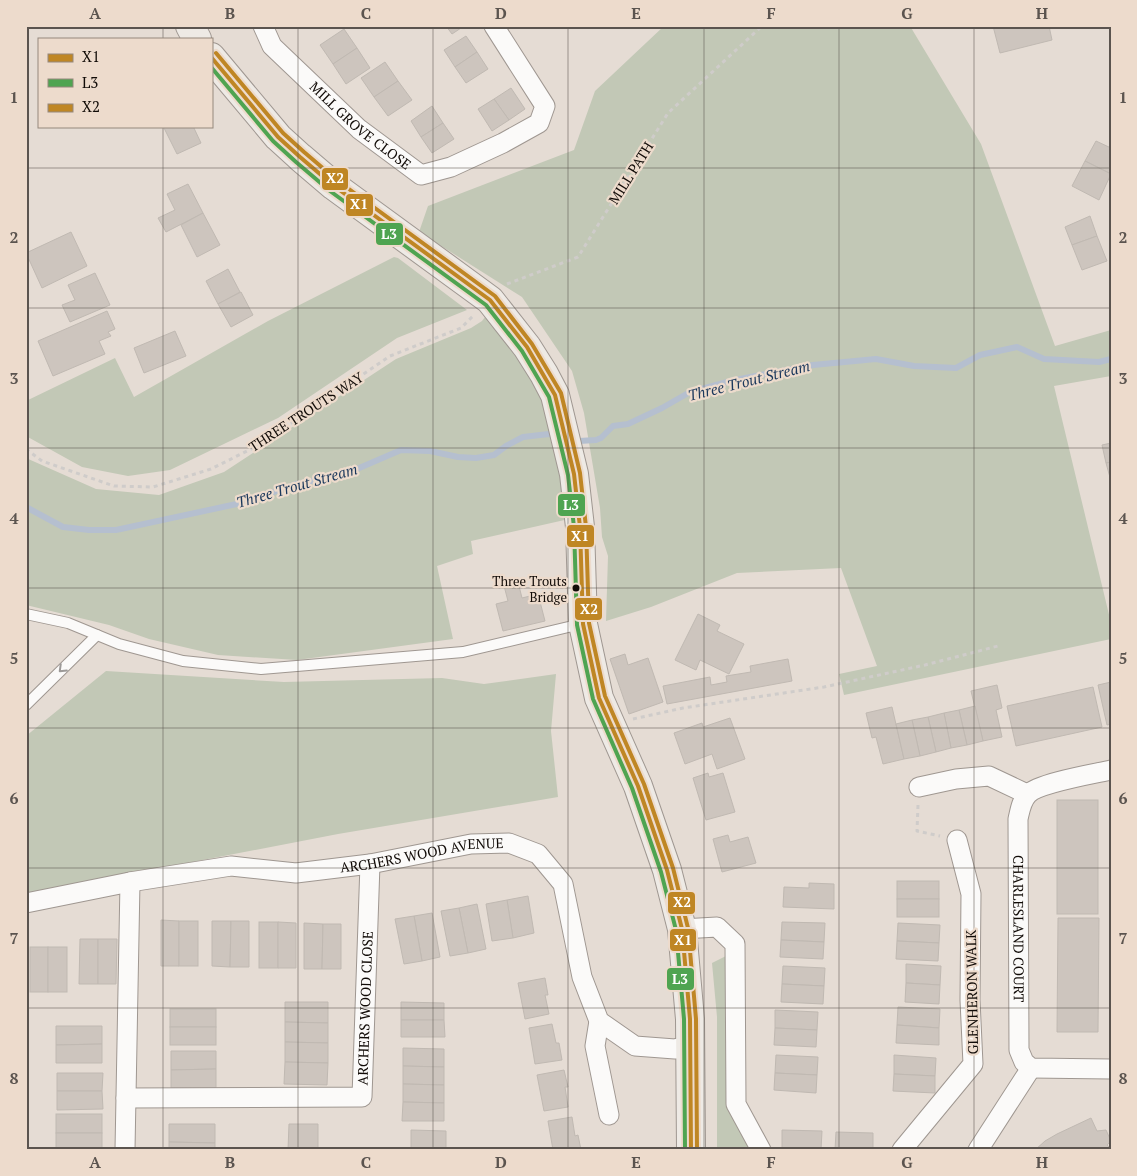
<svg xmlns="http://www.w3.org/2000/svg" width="1137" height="1176" font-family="'PT Serif',serif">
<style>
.green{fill:#c2c8b6}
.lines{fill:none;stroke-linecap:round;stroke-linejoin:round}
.stream{stroke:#b5bfcf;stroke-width:6}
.building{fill:#cdc5be;stroke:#c0b9b2}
.service-casing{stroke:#9f9791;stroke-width:12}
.minor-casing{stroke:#9f9791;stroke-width:21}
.secondary-casing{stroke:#9f9791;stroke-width:30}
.path{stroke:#cfccca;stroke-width:3;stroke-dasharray:4 4;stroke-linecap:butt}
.service{stroke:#fbfaf9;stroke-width:10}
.minor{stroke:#fbfaf9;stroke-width:19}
.secondary{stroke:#eeeae5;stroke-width:28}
.bus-1-casing{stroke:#eddbcc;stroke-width:8}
.bus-2-casing{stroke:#eddbcc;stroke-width:8}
.bus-3-casing{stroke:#eddbcc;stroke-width:8}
.bus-1{stroke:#bf8624;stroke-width:4}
.bus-2{stroke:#4fa451;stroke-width:4}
.bus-3{stroke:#bf8624;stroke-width:4}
.oneway{stroke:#9d9a98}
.grid{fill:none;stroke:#5b544f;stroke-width:1;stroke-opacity:0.55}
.bus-dot{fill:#110b07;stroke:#eddbcc;stroke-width:2}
.labels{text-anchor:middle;stroke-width:4.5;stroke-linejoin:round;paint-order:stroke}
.bus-label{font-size:13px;fill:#110b07;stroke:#eddbcc;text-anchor:end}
.street-label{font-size:14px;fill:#110b07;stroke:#eddbcc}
.water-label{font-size:15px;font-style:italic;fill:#1b385c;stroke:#eddbcc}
.line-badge{stroke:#eddbcc;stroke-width:2}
.badge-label{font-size:14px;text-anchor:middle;font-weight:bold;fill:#fff}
.neatline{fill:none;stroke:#5b544f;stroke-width:2}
.grid-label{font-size:16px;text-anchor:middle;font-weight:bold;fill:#5b544f}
</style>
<rect width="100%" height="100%" fill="#e5dcd4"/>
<!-- green -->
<g class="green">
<polygon points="664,26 910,26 981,144 1055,346 1111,330 1111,376 1054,386 1111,623 1111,639 844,695 839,674 877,666 841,568 737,573 651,607 606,621 608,556 602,537 600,508 584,413 572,371 522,297 419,232 428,206 574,150 595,91"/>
<polygon points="394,257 398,258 467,310 397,338 278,418 170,470 128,476 82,467 26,436 26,401 115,358 134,397 268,321"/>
<polygon points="488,313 527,364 551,414 569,519 471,541 473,554 437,566 453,639 297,660 218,655 149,639 109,625 26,605 26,458 96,489 159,495 224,472 396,359 471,328 482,321"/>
<polygon points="106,671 284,682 442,678 484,684 556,674 551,731 558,797 338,834 26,894 26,736"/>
<polygon points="728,955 732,1108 754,1150 717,1150 717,1017 712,963"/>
</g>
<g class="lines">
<!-- stream -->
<g class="stream">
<polyline points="573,440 579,441 596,440 601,438 613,426 628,424 662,408 690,392 735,380 813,365 876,359 914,366 956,368 980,355 1017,347 1044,359 1099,362 1111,359"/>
<polyline points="26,507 63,527 89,530 116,530 246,502 296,484 343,475 401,450 430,451 458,457 476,458 494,455 506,446 523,437 549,434 558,437"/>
</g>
</g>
<!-- building -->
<g class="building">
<polygon points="446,26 464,26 452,34"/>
<polygon points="993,26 1049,26 1052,40 1000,53"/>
<polygon points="344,29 357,48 333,64 320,45"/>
<polygon points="466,36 477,52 455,67 444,50"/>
<polygon points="357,48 370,68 346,84 333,64"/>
<polygon points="477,52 488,69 466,83 455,67"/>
<polygon points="385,62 398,81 374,97 361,78"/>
<polygon points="398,81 412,100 388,116 374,97"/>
<polygon points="511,88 525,109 509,120 494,99"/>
<polygon points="494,99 509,120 492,131 478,109"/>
<polygon points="432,106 443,123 421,137 411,121"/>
<polygon points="443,123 454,139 432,153 421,137"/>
<polygon points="163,126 193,126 201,143 177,154"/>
<polygon points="1096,141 1111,148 1111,174 1085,161"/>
<polygon points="1085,161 1111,174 1099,200 1072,186"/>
<polygon points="188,184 203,213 166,232 158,218 175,210 167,194"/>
<polygon points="203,213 220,245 197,257 181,225"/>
<polygon points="1090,216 1097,236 1072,245 1065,227"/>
<polygon points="71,232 87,266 42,288 26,253"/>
<polygon points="1097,236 1107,261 1082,270 1072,245"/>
<polygon points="228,269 240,292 218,304 206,281"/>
<polygon points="95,273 110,305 70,322 62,305 75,300 68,285"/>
<polygon points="241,292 253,315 231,327 218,304"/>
<polygon points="107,311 115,329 108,332 111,336 99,341 105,354 53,376 38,341"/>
<polygon points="175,331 186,356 144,373 134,348"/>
<polygon points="1111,443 1111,462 1106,463 1102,445"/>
<polygon points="1111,462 1111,481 1106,463"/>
<polygon points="517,578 522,598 538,594 545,621 503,631 496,604 508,601 503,582"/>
<polygon points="698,614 720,625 717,631 744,644 729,674 700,660 696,670 675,660"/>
<polygon points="625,654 628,665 648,658 663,702 629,714 610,659"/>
<polygon points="788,659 792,681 667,704 663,686 710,677 711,685 727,682 726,676 751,672 750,666"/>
<polygon points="1111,682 1111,724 1107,725 1098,685"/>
<polygon points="997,685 1002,708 996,710 1002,737 983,741 971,691"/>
<polygon points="1093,687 1102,727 1016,746 1007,706"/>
<polygon points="975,706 983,741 967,745 959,710"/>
<polygon points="892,707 904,759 883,764 876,737 872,738 866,713"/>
<polygon points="959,710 967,745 951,748 944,713"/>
<polygon points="944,713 951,748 936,752 928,717"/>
<polygon points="928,717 936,752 920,756 912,720"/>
<polygon points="730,718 745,759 717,769 712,754 685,764 674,733 702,723 703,727"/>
<polygon points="912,720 920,756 904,759 896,724"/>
<polygon points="708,773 709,777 723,773 735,812 706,820 693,778"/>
<rect x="1057" y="800" width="41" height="114"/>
<polygon points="728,835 730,842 748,837 756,863 722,872 713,839"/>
<rect x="897" y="881" width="42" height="18"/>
<polygon points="809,883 834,884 834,909 783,907 784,887 809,888"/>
<polygon points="528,896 534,933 513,938 507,900"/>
<rect x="897" y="899" width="42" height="18"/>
<polygon points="507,900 513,938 492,941 486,904"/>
<polygon points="477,904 486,949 468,953 459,908"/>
<polygon points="459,908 468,953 450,956 441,911"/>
<polygon points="432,913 440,957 422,961 414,916"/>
<polygon points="414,916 422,961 404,964 395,919"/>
<polygon points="1058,918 1099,918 1098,1032 1057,1032"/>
<polygon points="161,920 179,921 179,966 161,966"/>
<rect x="179" y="921" width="19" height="45"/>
<polygon points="212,921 231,921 230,967 212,966"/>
<polygon points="231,921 249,921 249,967 230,967"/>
<rect x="259" y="922" width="19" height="46"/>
<polygon points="278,922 296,923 296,968 278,968"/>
<polygon points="782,922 825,923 824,942 781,940"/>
<polygon points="304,923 323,924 322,969 304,969"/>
<polygon points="898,923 940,925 939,943 897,941"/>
<polygon points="323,924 341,924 341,969 322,969"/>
<polygon points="80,939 98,939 98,984 79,984"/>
<polygon points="98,939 117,939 116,984 98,984"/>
<polygon points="781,940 824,942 823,959 780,957"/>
<polygon points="897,941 939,943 938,961 896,959"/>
<rect x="30" y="947" width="18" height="45"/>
<rect x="48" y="947" width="19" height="45"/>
<polygon points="906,964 941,966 940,985 906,983"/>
<polygon points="783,966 825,968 824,986 782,984"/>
<polygon points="545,978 548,995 545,995 549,1014 525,1019 518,983"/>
<polygon points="906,983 940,985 939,1004 905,1002"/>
<polygon points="782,984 824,986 823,1004 781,1002"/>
<polygon points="285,1002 328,1002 328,1023 285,1022"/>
<polygon points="401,1002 444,1003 444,1020 401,1020"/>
<polygon points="898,1007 940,1009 939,1028 897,1025"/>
<rect x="170" y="1009" width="46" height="18"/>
<polygon points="775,1010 818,1012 817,1030 775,1028"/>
<polygon points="401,1020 444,1020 445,1037 401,1037"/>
<polygon points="285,1022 328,1023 328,1043 285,1042"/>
<polygon points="552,1024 556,1043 559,1043 562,1060 535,1064 529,1028"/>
<polygon points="897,1025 939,1028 939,1045 896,1043"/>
<polygon points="56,1026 102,1026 102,1044 56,1045"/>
<rect x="170" y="1027" width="46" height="18"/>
<polygon points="775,1028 817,1030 816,1047 774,1045"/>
<polygon points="285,1042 328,1043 328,1063 285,1062"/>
<polygon points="102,1044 102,1063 56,1063 56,1045"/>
<polygon points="403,1048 444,1049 444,1067 403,1066"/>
<polygon points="171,1051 216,1051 216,1069 171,1070"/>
<polygon points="776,1055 818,1057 817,1075 775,1073"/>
<polygon points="894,1055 936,1058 935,1076 894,1074"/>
<polygon points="285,1062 328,1063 327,1085 284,1084"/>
<polygon points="403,1066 444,1067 444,1085 403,1084"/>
<polygon points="216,1069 216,1088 171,1088 171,1070"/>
<polygon points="564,1070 568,1087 565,1087 568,1107 544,1111 537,1075"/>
<polygon points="57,1073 103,1073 102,1091 57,1091"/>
<polygon points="775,1073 817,1075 816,1093 774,1090"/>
<polygon points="894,1074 935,1076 935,1093 893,1091"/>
<polygon points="403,1084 444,1085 444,1103 403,1102"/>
<polygon points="57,1091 102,1091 103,1109 57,1110"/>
<polygon points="403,1102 444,1103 444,1121 402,1121"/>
<rect x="56" y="1114" width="46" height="19"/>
<polygon points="572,1117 575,1136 578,1135 581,1150 553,1150 548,1121"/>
<polygon points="1091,1118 1097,1131 1106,1130 1111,1141 1107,1145 1109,1147 1106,1150 1035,1150 1045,1141 1057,1134"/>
<polygon points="169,1124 215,1124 215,1143 169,1142"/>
<polygon points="289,1124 318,1124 318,1150 288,1150"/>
<polygon points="411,1130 446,1131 446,1150 411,1150"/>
<polygon points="782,1130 822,1131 821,1150 782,1150"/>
<polygon points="836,1132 873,1133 873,1150 835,1150"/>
<rect x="56" y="1133" width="46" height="17"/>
<polygon points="169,1142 215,1143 215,1150 169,1150"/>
</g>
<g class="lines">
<!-- service casing -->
<g class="service-casing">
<g id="service">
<polyline points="26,614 68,623 119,644 183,661 261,669 463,652 581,624"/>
<polyline points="26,705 97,635"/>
</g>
</g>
<!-- minor casing -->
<g class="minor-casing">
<g id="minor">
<path id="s1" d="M263,26l9,20 87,83 62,46 30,-8 52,-24 36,-20 6,-17 -51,-80"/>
<path id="s2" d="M1111,770c-18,4 -72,13 -83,24 -7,7 -8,17 -10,25l1,231 5,12 7,6 80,1"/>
<polyline points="919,787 956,779 989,776 1027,794"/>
<path id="s3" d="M26,903l104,-21 101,-16 65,7 74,-9 101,-20 38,-1 29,11 25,30 19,93 17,44 36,25 40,3 16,-4"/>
<polyline points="682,929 717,927 735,944 736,1104 761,1150"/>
<polyline points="599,1021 595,1046 609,1115"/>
<path id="s4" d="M126,1098l236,-1 8,-233"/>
<polyline points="125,1150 130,882"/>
<polyline points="902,1150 973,1064 970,1000 971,894 957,840"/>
<polyline points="978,1150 1031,1068"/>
</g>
</g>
<!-- secondary casing -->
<g class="secondary-casing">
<g id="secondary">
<polyline points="190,26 197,39"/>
<polyline points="211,57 278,137 300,157 334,186 490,300 527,347 544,374 555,395 574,474 580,527 583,624 599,698 638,786 667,870 682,929 690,1019 691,1150"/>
</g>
</g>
<!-- path -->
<g class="path">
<polyline points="507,284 578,257 668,113 762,26"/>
<polyline points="26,449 42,461 114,486 153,487 211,469 259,445 390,356 461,328 473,316"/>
<polyline points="633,719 683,708 824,687 925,665 998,646"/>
<polyline points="918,805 917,831 940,836"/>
</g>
<!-- service -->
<use href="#service" class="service"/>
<!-- minor -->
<use href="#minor" class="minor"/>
<!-- secondary -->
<use href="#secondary" class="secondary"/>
<!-- bus-1 casing -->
<g class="bus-1-casing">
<polyline id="bus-1" points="211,57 278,137 300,157 334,186 490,300 527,347 555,395 574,474 580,527 583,624 599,698 638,786 667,870 682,929 690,1019 691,1150"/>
</g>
<!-- bus-2 casing -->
<g class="bus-2-casing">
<polyline id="bus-2" points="211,67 273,141 296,162 330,191 486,305 522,351 549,397 568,475 574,527 577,625 593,699 632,788 661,872 676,930 684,1019 685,1150"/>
</g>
<!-- bus-3 casing -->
<g class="bus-3-casing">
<polyline id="bus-3" points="216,53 283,133 304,152 338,181 495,296 532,344 561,393 580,473 586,527 589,623 605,696 644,784 673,868 688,928 696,1019 697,1150"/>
</g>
<!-- bus-1 -->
<use href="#bus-1" class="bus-1"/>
<!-- bus-2 -->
<use href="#bus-2" class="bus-2"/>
<!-- bus-3 -->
<use href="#bus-3" class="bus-3"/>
</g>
<!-- one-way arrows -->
<defs><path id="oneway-chevron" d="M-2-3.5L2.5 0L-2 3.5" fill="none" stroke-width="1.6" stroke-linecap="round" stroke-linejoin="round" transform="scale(1.25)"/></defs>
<use class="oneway" href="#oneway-chevron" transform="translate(62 669) rotate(136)"/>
<!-- grid -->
<path class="grid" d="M163,26v13M298,26v1124M433,26v1124M568,26v1124M704,26v1124M839,26v1124M974,26v1124M163,126v1024M26,168h1085M26,308h1085M26,448h1085M26,588h1085M26,728h1085M26,868h1085M26,1008h1085"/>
<!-- markers -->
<circle class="bus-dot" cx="576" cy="588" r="4.5"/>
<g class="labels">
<!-- bus labels -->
<g class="bus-label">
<text x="567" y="586">Three Trouts<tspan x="567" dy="16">Bridge</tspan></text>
</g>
<!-- street labels -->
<g class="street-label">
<text dy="5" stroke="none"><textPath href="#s1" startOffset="141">MILL GROVE CLOSE</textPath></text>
<text transform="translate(631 173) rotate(-58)" y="5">MILL PATH</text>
<text transform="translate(306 412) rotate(-33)" y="5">THREE TROUTS WAY</text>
<text dy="5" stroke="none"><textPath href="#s3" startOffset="401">ARCHERS WOOD AVENUE</textPath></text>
<text dy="5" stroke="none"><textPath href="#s2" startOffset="224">CHARLESLAND COURT</textPath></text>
<text transform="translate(972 992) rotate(-91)" y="5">GLENHERON WALK</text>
<text dy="5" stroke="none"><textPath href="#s4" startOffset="325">ARCHERS WOOD CLOSE</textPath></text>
</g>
<!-- water labels -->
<g class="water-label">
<text transform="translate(749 381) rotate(-14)" y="5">Three Trout Stream</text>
<text transform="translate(297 486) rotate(-16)" y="5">Three Trout Stream</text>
</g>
</g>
<g class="line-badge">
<rect x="321" y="167" width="28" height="24" rx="5" fill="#bf8624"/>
<rect x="345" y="193" width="29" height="24" rx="5" fill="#bf8624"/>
<rect x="375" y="222" width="29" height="24" rx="5" fill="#4fa451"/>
<rect x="557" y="493" width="29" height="24" rx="5" fill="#4fa451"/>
<rect x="566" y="524" width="29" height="24" rx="5" fill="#bf8624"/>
<rect x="574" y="597" width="29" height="24" rx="5" fill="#bf8624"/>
<rect x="667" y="891" width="29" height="24" rx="5" fill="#bf8624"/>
<rect x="669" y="928" width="28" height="24" rx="5" fill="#bf8624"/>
<rect x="666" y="967" width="29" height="24" rx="5" fill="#4fa451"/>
</g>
<g class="badge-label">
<text x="335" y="183">X2</text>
<text x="359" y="209">X1</text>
<text x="389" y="239">L3</text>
<text x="571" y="510">L3</text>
<text x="580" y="541">X1</text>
<text x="589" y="614">X2</text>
<text x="682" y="907">X2</text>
<text x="683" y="945">X1</text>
<text x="680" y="984">L3</text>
</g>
<!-- border -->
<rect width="1137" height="1176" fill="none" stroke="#eddbcc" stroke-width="55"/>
<!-- legend -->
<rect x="38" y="38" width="175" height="90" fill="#eddbcc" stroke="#95887d"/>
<rect x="48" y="54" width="25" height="8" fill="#bf8624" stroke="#95887d"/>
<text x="82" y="62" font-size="15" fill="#110b07">X1</text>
<rect x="48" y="79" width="25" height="8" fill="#4fa451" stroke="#95887d"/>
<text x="82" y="88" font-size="15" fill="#110b07">L3</text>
<rect x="48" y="104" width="25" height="8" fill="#bf8624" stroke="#95887d"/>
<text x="82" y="112" font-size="15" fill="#110b07">X2</text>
<rect x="28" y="28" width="1082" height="1120" class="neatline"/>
<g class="grid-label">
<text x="95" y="19">A</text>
<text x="230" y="19">B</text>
<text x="366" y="19">C</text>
<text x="501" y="19">D</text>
<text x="636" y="19">E</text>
<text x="771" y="19">F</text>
<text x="907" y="19">G</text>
<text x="1042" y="19">H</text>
<text x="14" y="103">1</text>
<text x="1123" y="103">1</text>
<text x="14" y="243">2</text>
<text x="1123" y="243">2</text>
<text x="14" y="384">3</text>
<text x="1123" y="384">3</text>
<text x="14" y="524">4</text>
<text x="1123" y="524">4</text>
<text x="14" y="664">5</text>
<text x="1123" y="664">5</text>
<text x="14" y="804">6</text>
<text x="1123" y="804">6</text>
<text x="14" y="944">7</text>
<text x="1123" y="944">7</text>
<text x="14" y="1084">8</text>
<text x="1123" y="1084">8</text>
<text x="95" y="1168">A</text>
<text x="230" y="1168">B</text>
<text x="366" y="1168">C</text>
<text x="501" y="1168">D</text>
<text x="636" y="1168">E</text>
<text x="771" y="1168">F</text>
<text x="907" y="1168">G</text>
<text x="1042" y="1168">H</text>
</g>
</svg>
